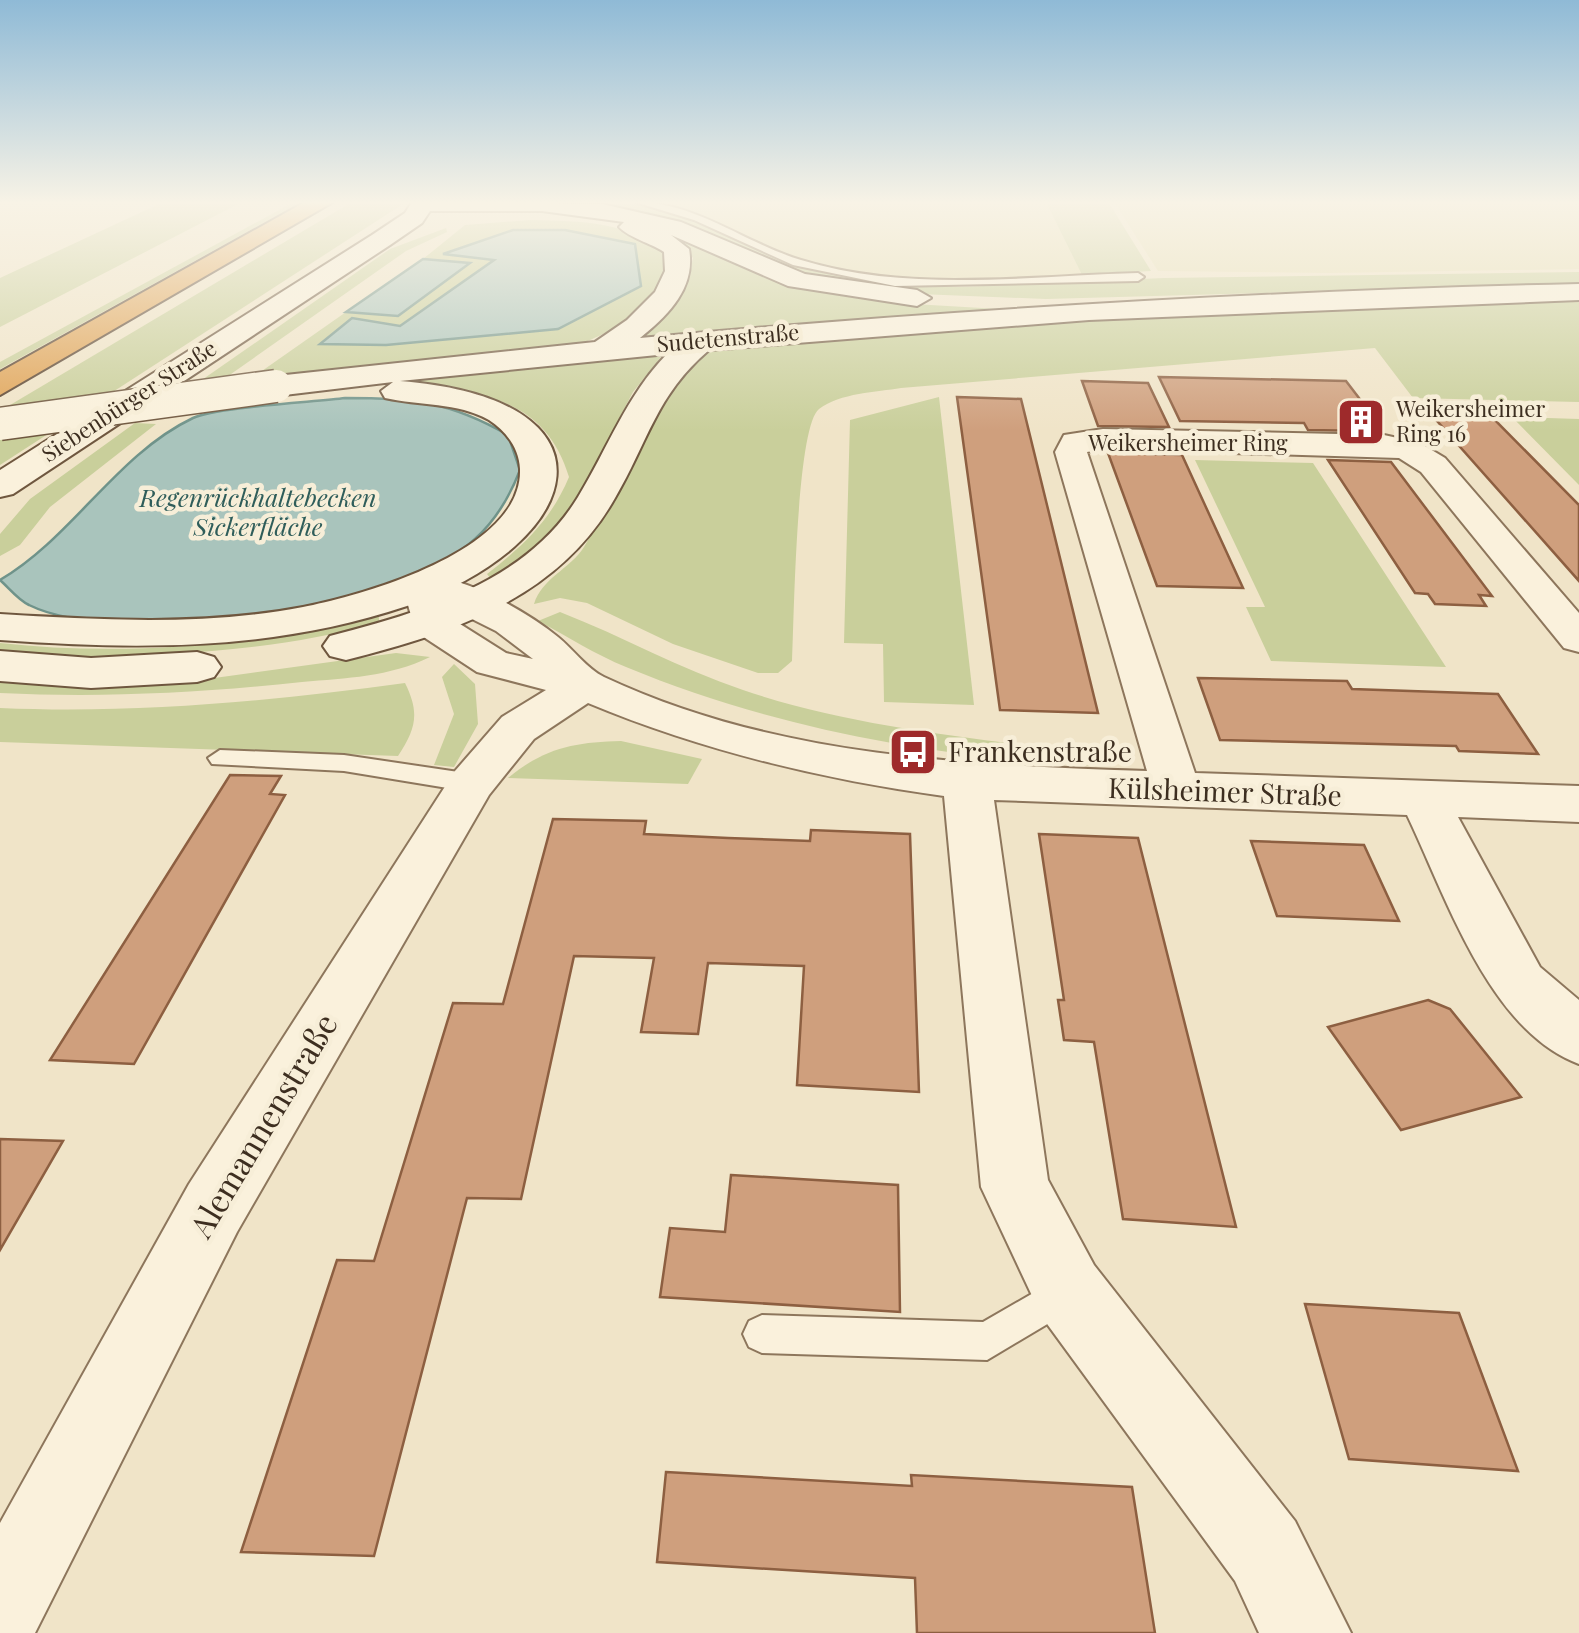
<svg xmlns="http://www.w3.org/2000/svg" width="1579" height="1633" font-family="'Playfair Display',serif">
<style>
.farmland{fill:#e6deb5}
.green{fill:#c9cf9b}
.water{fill:#a9c4bc;stroke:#6f938a;stroke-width:2.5}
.building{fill:#cf9f7d;stroke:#8d5f41;stroke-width:2.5}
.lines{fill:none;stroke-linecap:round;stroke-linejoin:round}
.service-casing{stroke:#8d765c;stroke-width:4}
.minor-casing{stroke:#8d765c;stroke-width:4}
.secondary-casing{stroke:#6f573f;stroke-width:4}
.motorway-casing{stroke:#5b4430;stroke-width:4}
.service{fill:#faf1dc;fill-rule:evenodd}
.minor{fill:#faf1dc;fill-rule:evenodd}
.secondary{fill:#faf1dc;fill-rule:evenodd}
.motorway{fill:#e0a458;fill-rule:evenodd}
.secondary-bridge-casing{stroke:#6f573f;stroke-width:35;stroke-linecap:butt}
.secondary-bridge{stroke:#faf1dc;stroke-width:32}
.labels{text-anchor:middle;stroke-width:9;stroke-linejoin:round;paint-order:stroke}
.far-street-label{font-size:22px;fill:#3d2e20;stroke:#f7eed8}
.far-poi-label{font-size:22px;fill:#3d2e20;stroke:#f7eed8;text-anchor:start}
.far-water-label{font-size:25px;font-style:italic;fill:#2f5d5a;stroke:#f7eed8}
.poi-label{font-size:28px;fill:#3d2e20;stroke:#f7eed8;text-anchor:start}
.street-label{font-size:28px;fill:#3d2e20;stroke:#f7eed8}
.near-street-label{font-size:32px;fill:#3d2e20;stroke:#f7eed8}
</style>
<rect width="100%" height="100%" fill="#f0e4c8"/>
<!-- farmland -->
<g class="farmland">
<polygon points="653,202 1046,202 1082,275 957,282 865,275 802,261"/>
<polygon points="1579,202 1579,269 1329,273 1158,271 1114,202"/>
</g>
<!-- green -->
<g class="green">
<polygon points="301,202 0,369 0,362 292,203"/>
<polygon points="352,202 406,202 0,465 0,411"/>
<polygon points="562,202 629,202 657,209 704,224 805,268 902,285 961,287 1164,278 1579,272 1579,284 1046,299 919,294 807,277 629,211"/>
<polygon points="1109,202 1109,203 1151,271 1082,275 1046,202"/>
<polygon points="161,203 242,202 0,327 0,278"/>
<path d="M470,205c67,5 141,2 205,27 44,17 68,41 118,54 67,17 138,19 206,23l-361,30 51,-60 4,-21c-45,-56 -163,-45 -230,-48z"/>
<path d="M531,220c48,1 102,1 137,36 4,47 -54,75 -90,89l-329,35 97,-68 53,4 69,-53 -45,-4 42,-34z"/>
<polygon points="446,228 447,232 406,251 221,381 196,384 390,249"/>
<path d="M1579,300v102l-166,-4 -38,-50 -474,40c-24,4 -61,5 -82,21 -23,18 -25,214 -27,252l-14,12h-20l-85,-29 -86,-41 -27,-5 -26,6c8,-26 36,-35 50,-57 29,-47 70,-166 114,-191 15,-8 36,-9 52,-13l313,-24z"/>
<path d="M665,352l-32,40 -62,119 -25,33 -49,34h-7l-3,-4c36,-28 64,-54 82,-97 -24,-80 -91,-86 -164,-93l9,-5z"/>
<polygon points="939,397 974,705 884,702 883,644 844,643 850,420"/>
<polygon points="1512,417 1579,419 1579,485"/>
<polygon points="135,423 156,424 50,507 20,545 0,556 0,534 30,499"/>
<polygon points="1195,460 1313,463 1446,667 1271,661 1246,607 1265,607"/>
<path d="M560,612c62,24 120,57 183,78 111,38 230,47 345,64l10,12c-160,-8 -323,-37 -472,-99 -30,-12 -59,-31 -88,-46z"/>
<path d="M379,616v7c-124,33 -251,36 -379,31v-11c126,14 256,2 379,-27z"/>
<path d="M396,653l34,4c-41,20 -83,21 -128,25 -100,11 -202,16 -302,11v-10l164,2z"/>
<polygon points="454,664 475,684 478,724 454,767 434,765 454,714 442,677"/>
<path d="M405,683c15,30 11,46 -7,73l-398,-14v-34c135,6 272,-7 405,-25z"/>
<path d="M621,741l81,18 -14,25 -180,-6c36,-30 67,-36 113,-37z"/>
</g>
<!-- water -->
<g class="water">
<polygon points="513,230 565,230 635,244 641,286 558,329 386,345 320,344 352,318 400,326 494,260 443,254"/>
<polygon points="423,259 470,263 398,316 346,312"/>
<path d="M345,398c67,0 104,3 163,37l12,35c-10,26 -24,50 -45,69 -75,69 -355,111 -446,66 -11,-5 -20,-17 -29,-25 72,-42 117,-126 193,-162 23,-11 121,-16 152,-20z"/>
</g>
<!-- building -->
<g class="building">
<polygon points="1159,377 1346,381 1372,415 1362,423 1368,431 1308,430 1304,423 1180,421"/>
<polygon points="1082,381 1148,383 1169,427 1098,426"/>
<polygon points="957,397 1021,399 1098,713 1000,710"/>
<polygon points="1430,413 1489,414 1579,505 1579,581"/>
<polygon points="1108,453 1182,455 1243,588 1157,586"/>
<polygon points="1328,460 1391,462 1492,596 1479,595 1486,606 1435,604 1428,594 1415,593"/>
<polygon points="1198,678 1347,681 1352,689 1498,694 1538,754 1459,751 1456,746 1220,740"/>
<polygon points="230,775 281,776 270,794 285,795 134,1064 50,1060"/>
<polygon points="553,819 646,821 644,834 728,838 810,841 811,830 910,834 919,1092 797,1085 804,966 708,963 698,1034 641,1032 654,958 574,956 521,1199 467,1198 374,1556 241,1552 337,1260 374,1261 453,1003 503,1004"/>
<polygon points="1039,834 1138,838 1236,1227 1123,1219 1094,1042 1064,1040 1058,1000 1064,1000"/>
<polygon points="1251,841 1364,845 1399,921 1277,916"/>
<polygon points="1428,1000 1450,1009 1521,1097 1401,1130 1328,1027"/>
<polygon points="0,1139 63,1141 0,1250"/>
<polygon points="731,1175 898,1185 900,1312 660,1297 670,1228 725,1232"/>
<polygon points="1305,1304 1459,1313 1518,1471 1349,1459"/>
<polygon points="666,1472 912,1486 911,1475 1132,1487 1155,1633 917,1633 915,1578 657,1562"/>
</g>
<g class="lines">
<!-- service casing -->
<g class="service-casing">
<g id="service">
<path d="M635,202c62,0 109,41 166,58 107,33 227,16 337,13l6,4 -6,4 -243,5 -102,-21 -99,-45z"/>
<polygon points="220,750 344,755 472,774 484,783 472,792 344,771 212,764 208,758"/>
<polygon points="1068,1273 1081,1278 1086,1291 1081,1304 987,1360 762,1353 749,1347 743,1334 749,1321 762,1315 983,1322"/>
</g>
</g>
<!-- minor casing -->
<g class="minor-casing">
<path id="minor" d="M1103,429l281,6 36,8 25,15 134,155v39l-15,-4 -143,-176 -22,-14 -296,-9 -16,3 108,321 384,13v36l-121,-5 82,150 39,33v64c-90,-33 -133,-168 -172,-249l-413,-15 54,380 46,85 201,256 56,112h-92l-24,-52 -193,-264 -61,-130 -37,-391c-123,-17 -241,-45 -356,-93l-54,36 -45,56 -252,437 -202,401h-35v-110l189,-339 266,-413 47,-54 44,-27 -69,-18 -61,-40 -14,-47 5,-8c43,-11 119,34 151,60 15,12 29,32 46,40 170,80 359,88 543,94l-92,-319 9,-17zM446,606l50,25 37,28 -27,-6 -57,-36z"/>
</g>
<!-- secondary casing -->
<g class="secondary-casing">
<g id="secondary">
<path d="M412,202l190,2 79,18 124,52 112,16 14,8 -14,8 -129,-20 -117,-51 18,14c7,38 -20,66 -49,89 312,-28 625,-47 939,-54v16l-490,20 -380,30c-53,45 -61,92 -94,148 -57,101 -163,135 -269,162l-16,-4 -7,-10 7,-10c91,-24 196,-53 248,-139 30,-49 48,-101 89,-143l-267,27c227,18 188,162 7,225 -134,45 -268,44 -407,34v-26c101,6 203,12 303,-7 62,-12 220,-57 217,-138 -1,-21 -14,-38 -31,-49 -32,-18 -69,-14 -104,-22l-4,-7 12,-9 -117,14 -16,-10 16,-10 319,-34 32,-22 28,-28 10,-21 -1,-19c-13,-9 -35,-14 -45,-25l5,-5 -82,-11h-112l-8,12 -32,22 -377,249 -13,3v-27l372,-235 33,-22z"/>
<polygon points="0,651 91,658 197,652 214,657 221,667 214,677 197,682 91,688 0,681"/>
</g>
</g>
<!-- motorway casing -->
<g class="motorway-casing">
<polygon id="motorway" points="305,202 333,202 0,395 0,372"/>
</g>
<!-- service -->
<use href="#service" class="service"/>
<!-- minor -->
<use href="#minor" class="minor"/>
<!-- secondary -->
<use href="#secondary" class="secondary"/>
<!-- motorway -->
<use href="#motorway" class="motorway"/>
<!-- secondary-bridge casing -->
<g class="secondary-bridge-casing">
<polyline id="secondary-bridge" points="0,424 276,386"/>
</g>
<!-- secondary-bridge -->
<use href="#secondary-bridge" class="secondary-bridge"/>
</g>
<!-- sky -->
<linearGradient id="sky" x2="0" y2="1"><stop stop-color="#8fbad6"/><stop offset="0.47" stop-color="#f8f3e6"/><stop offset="1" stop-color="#f8f3e6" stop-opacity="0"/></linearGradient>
<rect width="1579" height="431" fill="url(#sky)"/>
<!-- icons -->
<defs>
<g id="building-square" transform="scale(2.5)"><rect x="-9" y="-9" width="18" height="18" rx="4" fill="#9e2a2b" stroke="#f7eed8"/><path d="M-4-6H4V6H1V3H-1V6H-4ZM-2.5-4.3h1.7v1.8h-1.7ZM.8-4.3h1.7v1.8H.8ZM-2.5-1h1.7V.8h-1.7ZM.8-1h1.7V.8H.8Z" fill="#fff"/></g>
<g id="bus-square" transform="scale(2.5)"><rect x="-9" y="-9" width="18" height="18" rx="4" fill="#9e2a2b" stroke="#f7eed8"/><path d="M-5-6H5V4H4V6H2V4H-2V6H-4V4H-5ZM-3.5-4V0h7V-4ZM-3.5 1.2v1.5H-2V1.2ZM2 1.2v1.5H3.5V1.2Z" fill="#fff"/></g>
</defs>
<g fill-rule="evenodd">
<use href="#building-square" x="1361" y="422"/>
<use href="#bus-square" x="913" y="752"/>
</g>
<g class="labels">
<!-- far-street labels -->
<g class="far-street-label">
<text transform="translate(728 338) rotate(-5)" y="8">Sudetenstraße</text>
<text transform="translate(129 401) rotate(-33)" y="8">Siebenbürger Straße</text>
<text x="1188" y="451">Weikersheimer Ring</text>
</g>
<!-- far-poi labels -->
<g class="far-poi-label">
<text x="1396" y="417">Weikersheimer<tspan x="1396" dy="25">Ring 16</tspan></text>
</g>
<!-- far-water labels -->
<g class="far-water-label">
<text x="258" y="507">Regenrückhaltebecken<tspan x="258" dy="29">Sickerfläche</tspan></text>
</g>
<!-- poi labels -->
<g class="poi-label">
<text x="948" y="762">Frankenstraße</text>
</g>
<!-- street labels -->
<g class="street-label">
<text transform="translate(1225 792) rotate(2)" y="10">Külsheimer Straße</text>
</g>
<!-- near-street labels -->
<g class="near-street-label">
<text transform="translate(264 1126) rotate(-59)" y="11">Alemannenstraße</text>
</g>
</g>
</svg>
